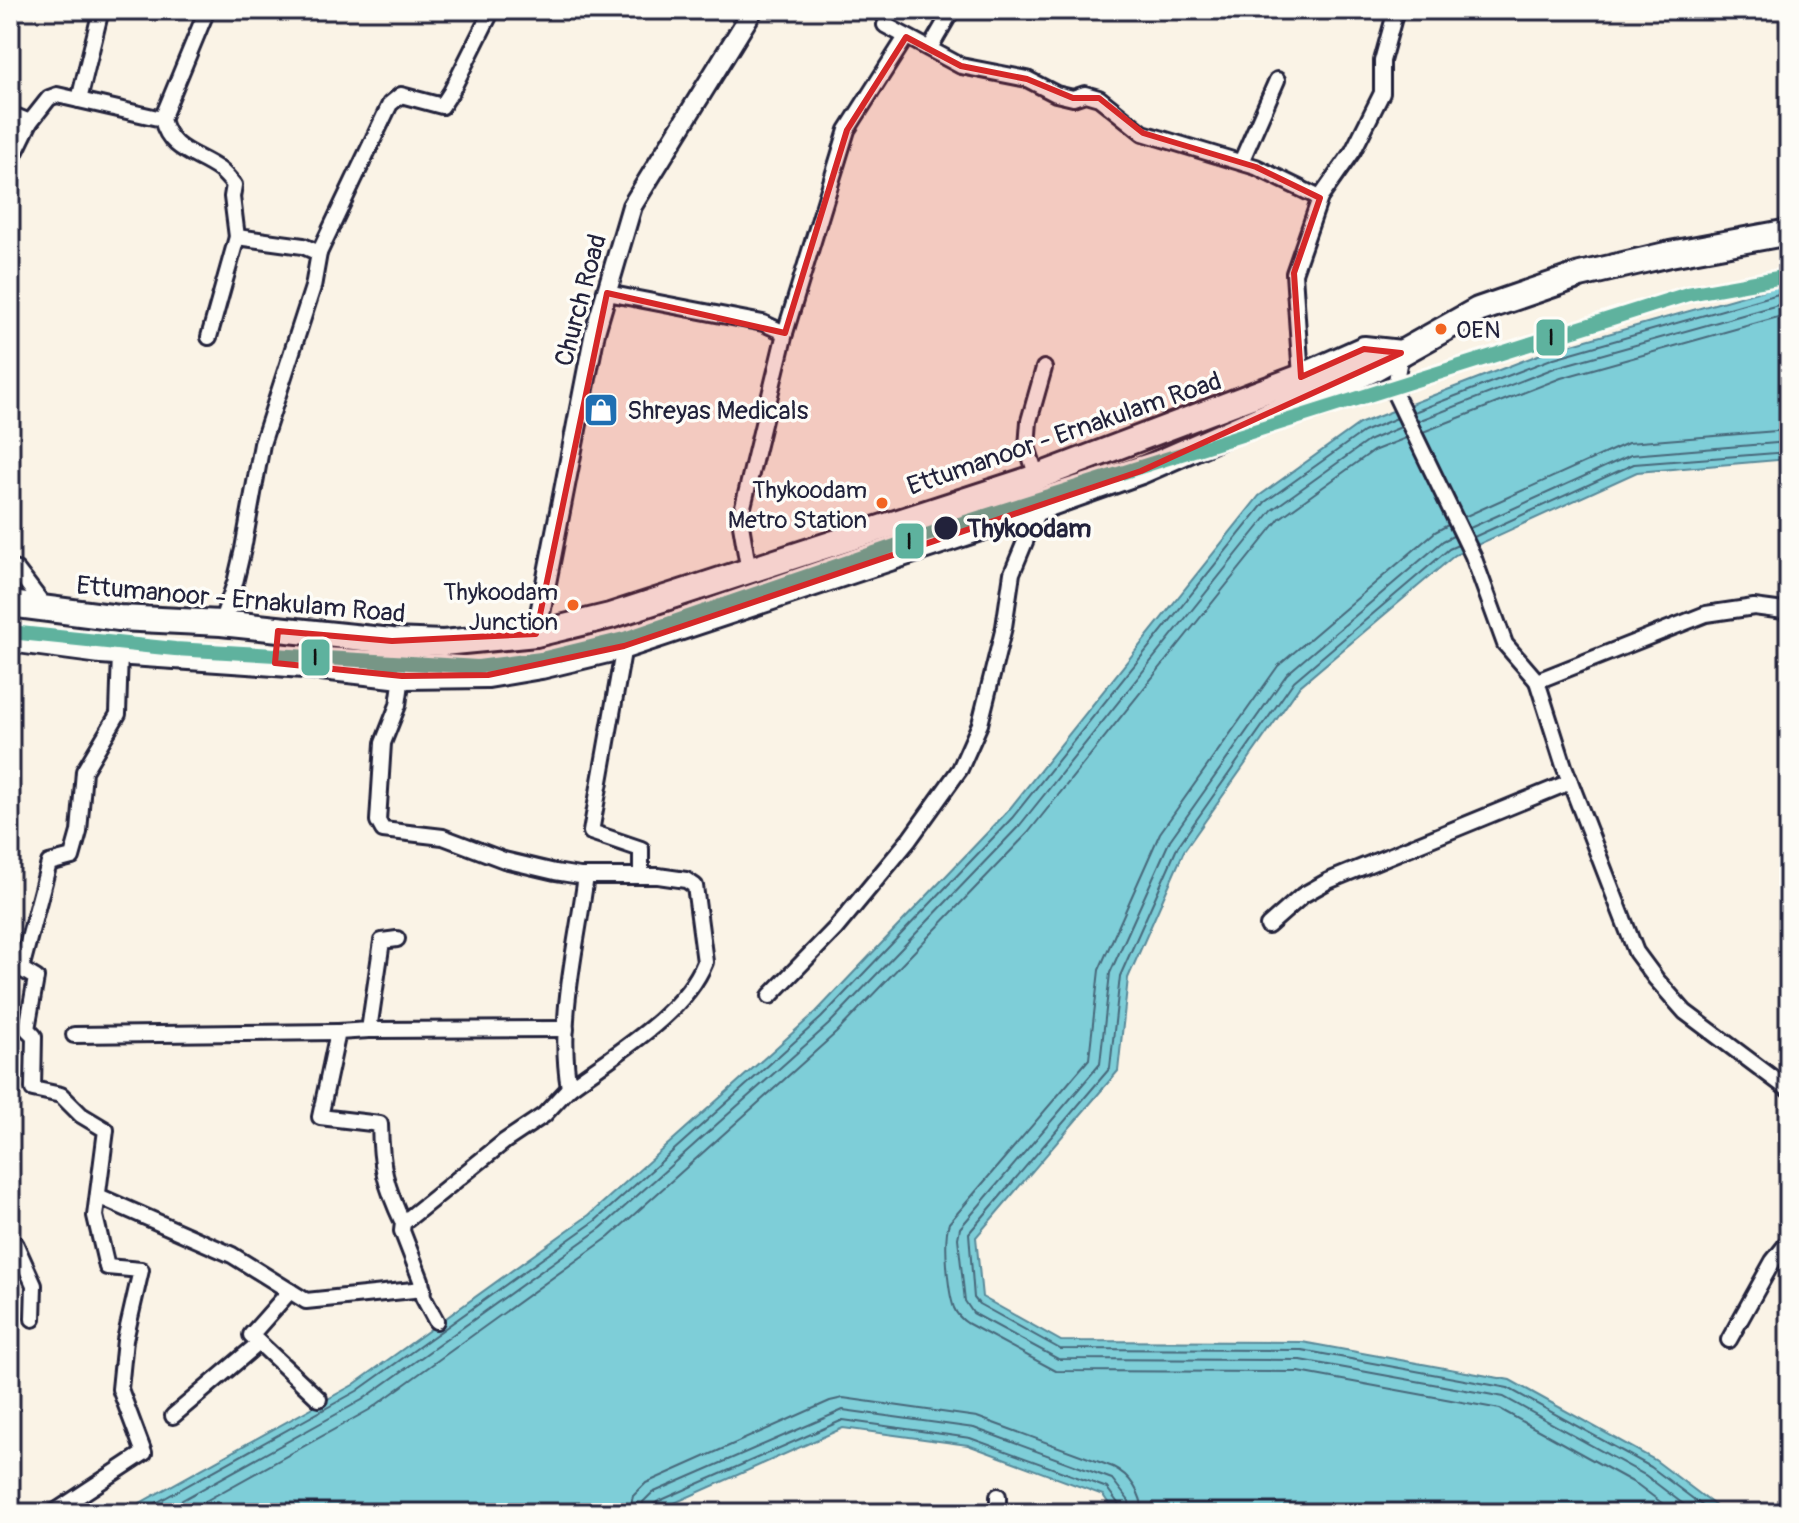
<svg xmlns="http://www.w3.org/2000/svg" width="1799" height="1523" font-family="Pangolin,sans-serif">
<style>
.water{fill:#7eced8;stroke:#598999;stroke-width:2}
.lines{fill:none;stroke-linecap:round;stroke-linejoin:round}
.shore{stroke:#47677a;stroke-width:2}
.minor-casing{stroke:#22223b;stroke-width:20}
.tertiary-casing{stroke:#22223b;stroke-width:24}
.primary-casing{stroke:#22223b;stroke-width:30}
.minor{stroke:#fdfcf7;stroke-width:14}
.tertiary{stroke:#fdfcf7;stroke-width:18}
.primary{stroke:#fdfcf7;stroke-width:24}
.metro-1-casing{stroke:#fdfcf7;stroke-width:20}
.metro-1{stroke:#5eb29e;stroke-width:14}
.marked{fill:#d62828;fill-opacity:0.2;stroke:#d62828;stroke-width:6;stroke-linejoin:round}
.bus-dot{fill:#f26522;stroke:#fdfcf7;stroke-width:3}
.stop-dot{fill:#22223b;stroke:#fdfcf7;stroke-width:3}
.labels{text-anchor:middle;stroke-width:7;stroke-linejoin:round;paint-order:stroke}
.bus-label{font-size:24px;fill:#22223b;stroke:#fdfcf7;text-anchor:end}
.street-label{font-size:26px;fill:#22223b;stroke:#fdfcf7}
.poi-label{font-size:26px;fill:#22223b;stroke:#fdfcf7;text-anchor:start}
.stop-label{font-size:26px;font-weight:bold;fill:#22223b;stroke:#fdfcf7;text-anchor:start}
.line-badge{stroke:#fdfcf7;stroke-width:3}
.pale-badge-label{font-size:22px;text-anchor:middle;font-weight:bold;fill:#111}
</style>
<rect width="100%" height="100%" fill="#faf3e6"/>
<filter id="ink" filterUnits="userSpaceOnUse"><feTurbulence type="fractalNoise" baseFrequency=".0125" numOctaves="2"/><feDisplacementMap in="SourceGraphic" scale="16" xChannelSelector="R" yChannelSelector="G"/><feConvolveMatrix kernelMatrix="1 2 1 2 8 2 1 2 1" color-interpolation-filters="sRGB"/></filter>
<g filter="url(#ink)">
<!-- water -->
<polygon class="water" points="1789,283 1789,459 1637,472 1455,555 1300,686 1184,851 1128,978 1118,1071 976,1237 982,1297 1061,1341 1302,1342 1510,1380 1655,1460 1725,1513 1115,1513 1103,1495 968,1445 843,1428 652,1513 122,1513 353,1385 589,1215 816,1012 1007,812 1259,496 1359,424 1551,350"/>
<g class="lines">
<!-- shore -->
<g class="shore">
<polyline points="1414,412 1554,358 1789,291"/>
<polyline points="1418,421 1557,367 1789,302"/>
<polyline points="1423,432 1561,378 1789,314"/>
<polyline points="1464,517 1628,443 1789,430"/>
<path d="M1448,525l-13,7 -157,134 -118,167 -61,137 -10,89 -140,164c-6,16 -1,69 5,85 3,7 7,11 13,15l89,48 243,1 201,37 138,76 37,28"/>
<polyline points="1470,528 1631,455 1789,442"/>
<polyline points="1453,536 1443,541 1287,674 1170,840 1110,973 1100,1064 960,1228 958,1238 965,1301 973,1313 1058,1359 1301,1360 1504,1397 1645,1475 1695,1513"/>
<polyline points="1474,537 1634,464 1789,452"/>
<polyline points="1458,545 1449,549 1294,681 1178,846 1120,976 1110,1068 969,1233 974,1298 979,1304 1060,1349 1302,1350 1508,1388 1651,1467 1712,1513"/>
<polyline points="138,1513 357,1391 595,1221 821,1018 1012,818 1265,502 1363,432 1397,418"/>
<polyline points="159,1513 362,1400 601,1228 828,1025 1020,825 1272,510 1368,441 1401,427"/>
<polyline points="184,1513 369,1410 609,1237 836,1033 1028,833 1280,518 1373,451 1406,438"/>
<path d="M629,1513l4,-17 13,-13 184,-82 13,-3 134,19 136,50c17,8 29,27 30,46"/>
<polyline points="641,1513 643,1502 652,1493 843,1410 974,1428 1112,1479 1129,1501 1131,1513"/>
<polyline points="651,1513 652,1506 657,1502 843,1420 970,1438 1107,1488 1120,1506 1121,1513"/>
</g>
<!-- minor casing -->
<g class="minor-casing">
<g id="minor">
<path d="M207,10l-45,109c8,33 35,34 58,51 5,4 10,10 14,15l-2,12 5,40 66,9 16,7 -6,34 -51,157 -19,105 -8,34 -14,40"/>
<polyline points="885,25 961,66 1027,79 1056,94 1073,98 1085,94 1099,98 1143,133 1256,167 1320,198"/>
<polyline points="930,48 952,10"/>
<polyline points="79,100 101,10"/>
<polyline points="10,114 30,122 49,98 57,95 162,119"/>
<polyline points="1241,162 1277,80"/>
<polyline points="10,163 30,122"/>
<polyline points="319,253 390,104 401,95 442,106 451,92 492,10"/>
<polyline points="607,293 763,323 785,333"/>
<polyline points="209,337 237,237"/>
<polyline points="1401,353 1394,392 1473,556 1505,644 1537,681 1706,614 1754,607 1784,611 1789,605"/>
<polyline points="1301,377 1294,273 1320,198 1353,151 1382,93 1382,61 1396,10"/>
<polyline points="1037,477 1027,447 1029,421 1044,368"/>
<polyline points="10,568 17,570 46,608"/>
<polyline points="749,572 740,519 785,333 847,130 906,37"/>
<polyline points="624,646 591,832 641,849 641,876"/>
<path d="M402,676l-4,29 -15,38 -5,78 5,9 60,7 61,23 51,12 25,4h78l28,4 9,6 10,76c-21,53 -92,93 -136,126 -12,-70 8,-143 17,-212"/>
<polyline points="1537,681 1564,766 1636,952 1656,979 1685,1012 1789,1090"/>
<polyline points="1268,926 1303,895 1328,881 1570,782"/>
<path d="M397,939l-15,2 -13,89 -31,2 -18,85 60,7c1,43 5,61 23,99"/>
<polyline points="770,996 836,928 909,840 960,769 980,724 1004,627 1012,573 1039,508"/>
<polyline points="369,1030 566,1029"/>
<polyline points="74,1035 338,1032"/>
<polyline points="98,1196 232,1255 306,1301 423,1289"/>
<polyline points="10,1243 16,1245 34,1285 33,1319"/>
<polyline points="290,1291 251,1335 319,1399"/>
<polyline points="436,1321 423,1297 421,1280 402,1231 403,1223 505,1141 544,1115 569,1088"/>
<polyline points="1729,1340 1773,1261 1789,1241"/>
<polyline points="173,1416 259,1343"/>
<polyline points="53,1513 144,1453 120,1389 125,1340 141,1270 107,1267 95,1216 106,1130 81,1115 61,1095 33,1089 34,1036 27,1029 36,978 21,969 49,863 72,857 79,832 84,771 118,714 120,653"/>
<polyline points="998,1513 998,1496"/>
</g>
</g>
<!-- tertiary casing -->
<g class="tertiary-casing">
<polyline id="tertiary" points="536,634 595,332 632,206 753,10"/>
</g>
<!-- primary casing -->
<g class="primary-casing">
<g id="primary">
<polyline points="10,604 119,618 221,623 392,641 443,643 536,634 610,616 1037,477 1301,377 1364,349 1401,353"/>
<polyline points="10,639 101,651 304,665 402,676 488,675 541,666 624,646 986,526 1141,471 1371,370 1478,310 1580,275 1670,254 1789,232"/>
</g>
</g>
<!-- minor -->
<use href="#minor" class="minor"/>
<!-- tertiary -->
<use href="#tertiary" class="tertiary"/>
<!-- primary -->
<use href="#primary" class="primary"/>
<!-- metro-1 casing -->
<g class="metro-1-casing">
<polyline id="metro-1" points="10,632 175,649 478,667 541,659 624,639 947,528 1688,294 1789,276"/>
</g>
<!-- metro-1 -->
<use href="#metro-1" class="metro-1"/>
</g>
</g>
<!-- marked area -->
<path class="marked" d="M906,37l55,29 66,13 46,19h26l44,35 113,34 64,31 -26,75 7,104 63,-28 37,4 -260,118 -517,175 -136,29 -86,1 -127,-13 3,-32 114,10 144,-7 71,-341 178,40 62,-203z"/>
<!-- icons -->
<defs>
<g id="shop-square" transform="scale(1.8)"><rect x="-9" y="-9" width="18" height="18" rx="4" fill="#1f6fb2" stroke="#fdfcf7"/><path d="M-5-2.5h2.3a2.7 3.5 0 0 1 5.4 0H5L5.5 6h-11ZM-1.5-2.5h3a1.5 2.3 0 0 0-3 0Z" fill="#fff"/></g>
</defs>
<g fill-rule="evenodd">
<use href="#shop-square" x="601" y="410"/>
</g>
<!-- markers -->
<g class="bus-dot">
<circle cx="1441" cy="329" r="7"/>
<circle cx="882" cy="503" r="7"/>
<circle cx="573" cy="605" r="7"/>
</g>
<circle class="stop-dot" cx="946" cy="528" r="13"/>
<g class="labels">
<!-- bus labels -->
<g class="bus-label">
<text x="1456" y="338" text-anchor="start">OEN</text>
<text x="867" y="498">Thykoodam<tspan x="867" dy="30">Metro Station</tspan></text>
<text x="558" y="600">Thykoodam<tspan x="558" dy="30">Junction</tspan></text>
</g>
<!-- street labels -->
<g class="street-label">
<text transform="translate(580 300) rotate(-75)" y="9">Church Road</text>
<text transform="translate(1064 433) rotate(-19)" y="9">Ettumanoor - Ernakulam Road</text>
<text transform="translate(241 599) rotate(5)" y="9">Ettumanoor - Ernakulam Road</text>
</g>
<!-- poi labels -->
<g class="poi-label">
<text x="627" y="419">Shreyas Medicals</text>
</g>
<!-- stop labels -->
<g class="stop-label">
<text x="967" y="537">Thykoodam</text>
</g>
</g>
<g class="line-badge">
<rect x="1535" y="318" width="31" height="39" rx="8" fill="#5eb29e"/>
<rect x="894" y="522" width="31" height="38" rx="8" fill="#5eb29e"/>
<rect x="300" y="638" width="31" height="39" rx="8" fill="#5eb29e"/>
</g>
<g class="pale-badge-label">
<text x="1551" y="345">I</text>
<text x="909" y="549">I</text>
<text x="315" y="665">I</text>
</g>
<!-- margin -->
<rect width="1799" height="1523" fill="none" stroke="#fdfcf7" stroke-width="40"/>
<rect x="20" y="20" width="1759" height="1483" fill="none" stroke="#22223b" stroke-width="3" filter="url(#ink)"/>
</svg>
